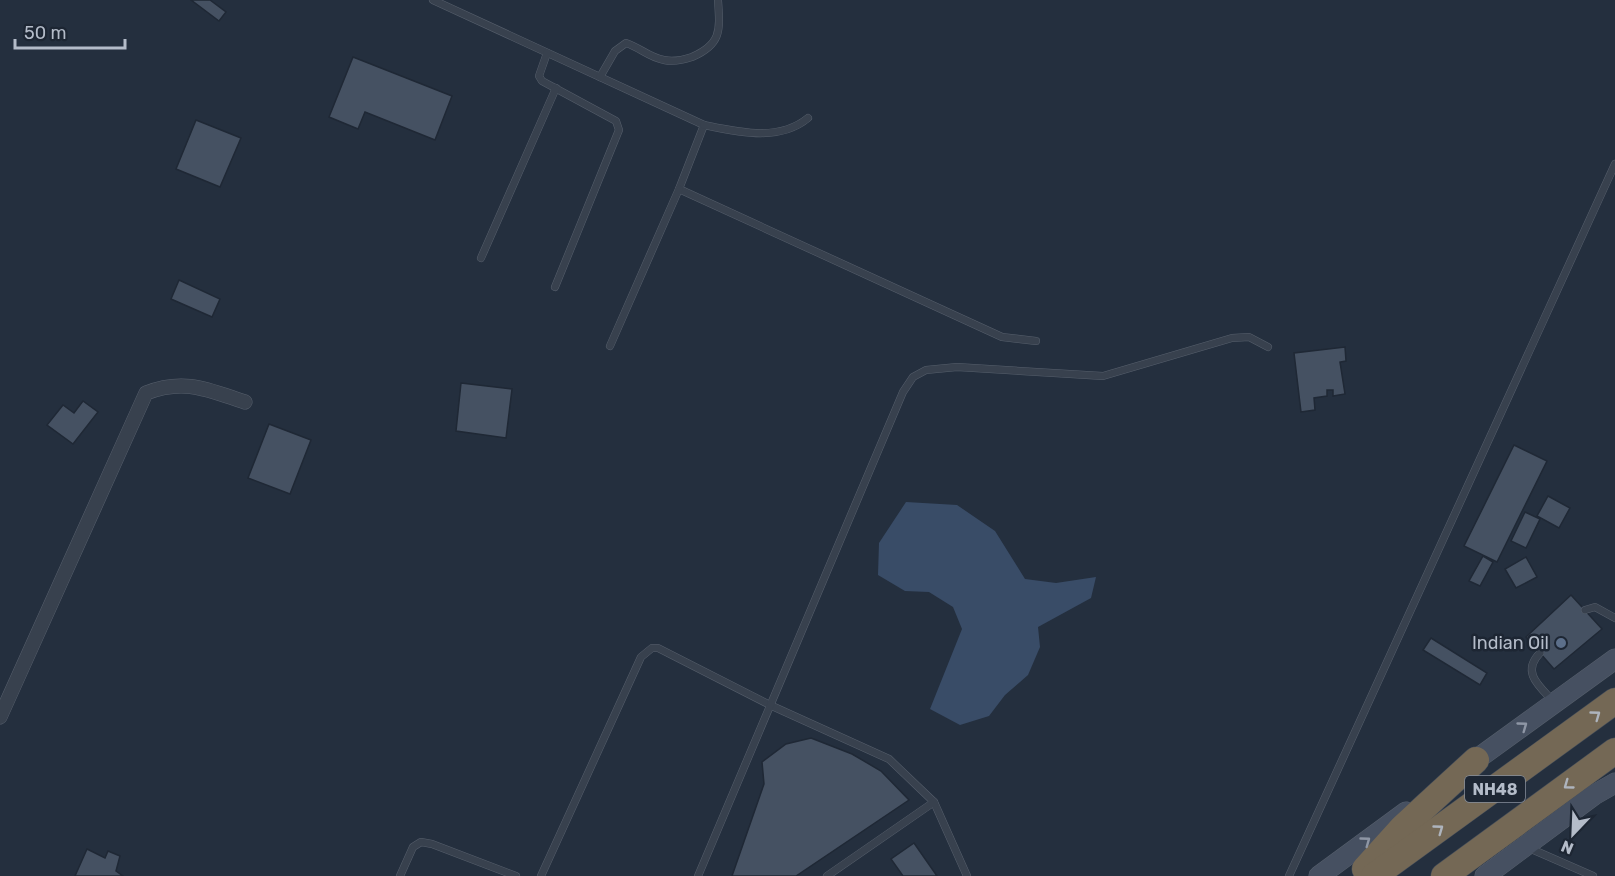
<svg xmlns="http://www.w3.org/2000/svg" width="1615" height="876" font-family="Rubik,sans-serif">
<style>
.water{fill:#394c67}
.building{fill:#455162;stroke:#1f2835;stroke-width:1.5}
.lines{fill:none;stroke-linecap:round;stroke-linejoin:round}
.service-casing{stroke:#565f6c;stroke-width:8}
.minor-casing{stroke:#565f6c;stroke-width:15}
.secondary-casing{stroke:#565f6c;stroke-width:21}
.motorway-casing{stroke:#434c59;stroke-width:27}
.service{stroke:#38414e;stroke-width:7}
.minor{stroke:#38414e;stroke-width:14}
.secondary{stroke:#465061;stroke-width:20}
.motorway{stroke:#746855;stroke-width:26}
.oneway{stroke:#aeb4bd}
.oneway2{stroke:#8e96a5}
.service-dot{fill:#5c6f8a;stroke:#1d2633;stroke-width:2}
.labels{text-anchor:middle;stroke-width:5;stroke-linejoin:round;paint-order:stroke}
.shield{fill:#1d2633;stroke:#878f9c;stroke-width:1.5}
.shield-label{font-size:16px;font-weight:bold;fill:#b4bcc9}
.poi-label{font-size:18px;fill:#b4bcc9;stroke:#1d2633;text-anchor:end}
</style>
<rect width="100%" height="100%" fill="#242f3e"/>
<!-- water -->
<polygon class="water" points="906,502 957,505 995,531 1025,579 1056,583 1096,577 1091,598 1038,627 1040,647 1028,675 1005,695 989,716 960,725 930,709 962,629 953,607 929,592 905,591 878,575 879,543"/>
<!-- building -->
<g class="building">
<polygon points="191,0 210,0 226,12 219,21"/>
<polygon points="353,57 452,96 435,140 365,112 358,129 329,117"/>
<polygon points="196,120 241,138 220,187 176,169"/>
<polygon points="179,280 220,299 212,317 171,299"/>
<polygon points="1345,347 1346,361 1340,362 1345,394 1333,396 1333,390 1327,390 1327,396 1314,398 1315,410 1301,412 1294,353"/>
<polygon points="461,383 512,389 506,438 456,431"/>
<polygon points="83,401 98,412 73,444 47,425 63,405 74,413"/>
<polygon points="269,424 311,440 290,494 248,478"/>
<polygon points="1514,445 1547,461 1497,562 1464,546"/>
<polygon points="1548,496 1570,508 1559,528 1537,516"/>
<polygon points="1525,512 1540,519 1526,548 1511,541"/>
<polygon points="1483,556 1493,562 1480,586 1469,581"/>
<polygon points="1526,557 1537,577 1516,588 1505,569"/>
<polygon points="1571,595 1602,629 1554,669 1526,637"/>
<polygon points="1431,638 1487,673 1480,685 1423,650"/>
<polygon points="811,738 852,754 881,771 909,800 796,876 732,876 764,784 762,762 786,744"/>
<polygon points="914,843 937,876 903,876 891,859"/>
<polygon points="87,849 105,858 108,851 120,856 116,871 123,876 75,876"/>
</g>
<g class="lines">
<!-- service casing -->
<g class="service-casing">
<g id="service">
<polyline points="433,0 704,125 679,189 1002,337 1036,341"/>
<polyline points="547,53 539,76 542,81 616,121 619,130 555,287"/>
<path d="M600,77l15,-26 11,-8c13,4 24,15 38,17 9,2 19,0 28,-3 30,-13 28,-27 26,-57"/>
<path d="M704,125c34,7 75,17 104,-7"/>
<polyline points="481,258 556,88"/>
<polyline points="610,346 679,189"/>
<polyline points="1585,610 1595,607 1615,618"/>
<path d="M1540,653c-19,19 -1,33 13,48"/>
<polyline points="1529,848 1593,876"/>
<polyline points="400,876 413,847 421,842 432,844 516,876"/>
<polyline points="541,876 641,657 652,648 658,648 772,706 889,759 934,802 967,876"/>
<polyline points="698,876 903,392 913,377 926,370 957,367 1103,376 1232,338 1249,337 1268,347"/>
<polyline points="827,876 934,802"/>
<polyline points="1289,876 1615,164"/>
</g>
</g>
<!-- minor casing -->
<g class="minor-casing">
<path id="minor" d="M0,717l146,-324c39,-15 62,-3 99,9"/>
</g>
<!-- secondary casing -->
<g class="secondary-casing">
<g id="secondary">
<polyline points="1466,767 1615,659"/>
<polyline points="1319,876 1406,812"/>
<polyline points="1485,876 1594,795 1615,783"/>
</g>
</g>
<!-- motorway casing -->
<g class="motorway-casing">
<g id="motorway">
<polyline points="1365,869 1403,827 1476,760"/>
<polyline points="1374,876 1615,701"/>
<polyline points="1444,876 1615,751"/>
</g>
</g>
<!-- service -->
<use href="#service" class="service"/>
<!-- minor -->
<use href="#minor" class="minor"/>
<!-- secondary -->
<use href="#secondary" class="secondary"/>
<!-- motorway -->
<use href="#motorway" class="motorway"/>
</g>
<!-- one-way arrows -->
<defs><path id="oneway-chevron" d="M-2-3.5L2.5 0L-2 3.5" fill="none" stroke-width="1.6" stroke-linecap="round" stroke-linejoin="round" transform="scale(1.5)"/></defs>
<g class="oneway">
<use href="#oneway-chevron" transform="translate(1596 715) rotate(-36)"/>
<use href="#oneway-chevron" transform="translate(1568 785) rotate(144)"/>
<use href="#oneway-chevron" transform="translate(1439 829) rotate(-36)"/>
</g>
<g class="oneway2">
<use href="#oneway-chevron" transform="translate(1523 726) rotate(-36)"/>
<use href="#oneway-chevron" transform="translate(1366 841) rotate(-36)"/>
</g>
<!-- markers -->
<circle class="service-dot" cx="1561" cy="643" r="6"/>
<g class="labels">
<!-- shield labels -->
<rect class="shield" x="1465" y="776" width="60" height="26" rx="4.5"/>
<g class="shield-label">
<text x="1495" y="795">NH48</text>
</g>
<!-- poi labels -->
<g class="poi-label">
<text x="1549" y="649">Indian Oil</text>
</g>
</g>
<!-- north arrow -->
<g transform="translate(1573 834) rotate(203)" stroke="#1d2633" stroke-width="4.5" paint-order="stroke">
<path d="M0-4.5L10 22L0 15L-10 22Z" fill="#b4bcc9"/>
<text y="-9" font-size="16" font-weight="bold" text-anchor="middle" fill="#b4bcc9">N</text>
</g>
<!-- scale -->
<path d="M15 39v9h110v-9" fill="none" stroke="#b4bcc9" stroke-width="3"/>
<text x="24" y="39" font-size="18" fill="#b4bcc9" stroke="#1d2633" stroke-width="4.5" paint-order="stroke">50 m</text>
</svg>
